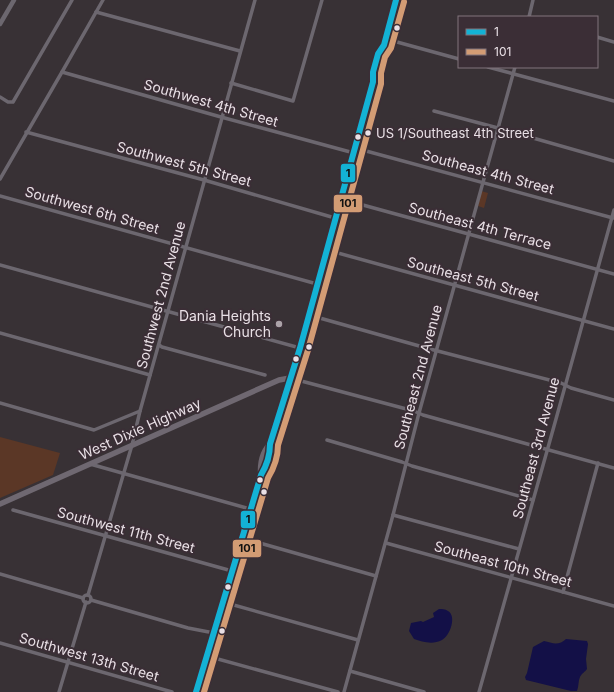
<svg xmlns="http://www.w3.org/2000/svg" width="614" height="692" font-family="Inter,sans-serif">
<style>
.green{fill:#5b3726}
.water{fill:#131047}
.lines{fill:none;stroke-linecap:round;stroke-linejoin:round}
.minor{stroke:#6c676f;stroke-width:3.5}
.tertiary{stroke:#6c676f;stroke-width:4.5}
.secondary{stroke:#6f6871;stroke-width:5.5}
.primary{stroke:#6e6770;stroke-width:6}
.bus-1-casing{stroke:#3b2e36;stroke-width:9}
.bus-2-casing{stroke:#3b2e36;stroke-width:9}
.bus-1{stroke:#13b2d5;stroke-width:6}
.bus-2{stroke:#d39c74;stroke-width:6}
.bus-dot{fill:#e9e0e6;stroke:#3b2e36;stroke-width:1.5}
.poi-dot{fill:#aba3a8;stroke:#3b2e36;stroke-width:1.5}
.labels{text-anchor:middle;stroke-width:4;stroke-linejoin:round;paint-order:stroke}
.bus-label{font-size:13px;fill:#e9e0e6;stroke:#3b2e36;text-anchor:start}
.street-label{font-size:14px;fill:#e9e0e6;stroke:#3b2e36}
.poi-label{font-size:14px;fill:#e9e0e6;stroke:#3b2e36;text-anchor:end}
.line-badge{stroke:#3b2e36;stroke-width:1.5}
.pale-badge-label{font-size:11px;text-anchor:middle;font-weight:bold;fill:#111}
</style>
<rect width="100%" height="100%" fill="#383135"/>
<!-- green -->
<g class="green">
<polygon points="481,191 488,193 484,208 478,206"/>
<polygon points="0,437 60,453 53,475 0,498"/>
</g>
<!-- water -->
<g class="water">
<path d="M439,609c3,0 6,0 9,2 9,5 2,25 -6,29 -9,5 -20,2 -28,-1l-5,-8 2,-8 10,-2 2,1 11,-5 -1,-4z"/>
<path d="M566,639l21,2 1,3 -2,15 1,10c-2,3 -5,4 -7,8 -2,4 -1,9 -3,14h-6l-45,-11 -1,-3 2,-4 6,-26 11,-6c8,2 15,5 22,-2z"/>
</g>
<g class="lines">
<!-- minor -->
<g class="minor">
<polyline points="96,12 240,51"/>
<polyline points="529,17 533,0"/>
<polyline points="597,37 614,42"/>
<polyline points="386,39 459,59"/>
<polyline points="488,67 614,101"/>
<polyline points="62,72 221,117 354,153"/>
<polyline points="231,83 293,101 322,0"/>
<polyline points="0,97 8,102 13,102 72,0"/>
<polyline points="434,111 498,128 614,161"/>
<polyline points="26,132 204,180 335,218"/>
<polyline points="355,148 613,218"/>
<polyline points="0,179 62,72 103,0"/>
<polyline points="0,196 317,284"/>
<polyline points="341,199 614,274"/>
<polyline points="327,250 614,329"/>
<polyline points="0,265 300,348"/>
<polyline points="309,315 430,349 561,383 571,388 614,400"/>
<polyline points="0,333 150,375"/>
<polyline points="159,345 162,347 265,375"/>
<polyline points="290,378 414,411 423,415 614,468"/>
<polyline points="0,403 94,430 140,411"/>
<polyline points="327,440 402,462 412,466 533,500"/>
<polyline points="90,464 250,509"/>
<polyline points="13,510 232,571"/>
<polyline points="393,515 519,549"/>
<polyline points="242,538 376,576"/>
<polyline points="386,543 614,606"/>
<polyline points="0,574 83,598"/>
<polyline points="563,592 598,463"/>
<polyline points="88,595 132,445 140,411 255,0"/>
<circle cx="87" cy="599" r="4"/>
<polyline points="91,600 188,628 214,633"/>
<polyline points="223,602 358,640"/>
<polyline points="0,643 172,692"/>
<polyline points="207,656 338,692"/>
<polyline points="350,671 424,692"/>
<polyline points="59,692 86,602"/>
<polyline points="344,692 393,515 419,413 515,67"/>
<polyline points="479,692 549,444 556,419 614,210"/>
</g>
<!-- tertiary -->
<polyline class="tertiary" points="0,24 14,0"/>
<!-- secondary -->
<polyline class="secondary" points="0,504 279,380 290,378"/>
<!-- primary -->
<g class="primary">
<polyline points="373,82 379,74 384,55 384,45"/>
<path d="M261,475c-1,-12 1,-22 9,-31"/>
<path d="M196,692l65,-217c6,-10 10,-19 9,-31l14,-47 16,-49 73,-266v-10l5,-18 6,-9 12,-45"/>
</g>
<!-- bus-1 casing -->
<g class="bus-1-casing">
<path id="bus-1" d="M196,692l65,-217c6,-10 9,-19 9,-31l30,-96 73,-266v-10l5,-18 6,-9 12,-45"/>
</g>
<!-- bus-2 casing -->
<g class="bus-2-casing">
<path id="bus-2" d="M204,692l64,-214c6,-10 10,-21 10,-33l30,-95 73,-266v-11l4,-16 6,-9 13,-46"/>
</g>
<!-- bus-1 -->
<use href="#bus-1" class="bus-1"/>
<!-- bus-2 -->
<use href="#bus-2" class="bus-2"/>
</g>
<!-- markers -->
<g class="bus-dot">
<circle cx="397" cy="28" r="3.5"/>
<circle cx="368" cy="133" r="3.5"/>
<circle cx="358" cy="137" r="3.5"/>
<circle cx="309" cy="347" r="3.5"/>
<circle cx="296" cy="359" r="3.5"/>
<circle cx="260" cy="480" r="3.5"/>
<circle cx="264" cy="492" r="3.5"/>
<circle cx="228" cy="587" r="3.5"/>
<circle cx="222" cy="631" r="3.5"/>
</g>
<circle class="poi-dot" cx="279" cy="324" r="4"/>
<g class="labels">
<!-- bus labels -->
<g class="bus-label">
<text x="376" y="138">US 1/Southeast 4th Street</text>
</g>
<!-- street labels -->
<g class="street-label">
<text transform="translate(211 103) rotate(16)" y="5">Southwest 4th Street</text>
<text transform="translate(184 164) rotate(15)" y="5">Southwest 5th Street</text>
<text transform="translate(488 172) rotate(15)" y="5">Southeast 4th Street</text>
<text transform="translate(92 210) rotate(16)" y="5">Southwest 6th Street</text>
<text transform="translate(480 226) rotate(15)" y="5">Southeast 4th Terrace</text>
<text transform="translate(473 279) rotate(15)" y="5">Southeast 5th Street</text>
<text transform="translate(161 295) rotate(-75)" y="5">Southwest 2nd Avenue</text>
<text transform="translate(418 377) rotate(-75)" y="5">Southeast 2nd Avenue</text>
<text transform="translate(140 429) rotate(-24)" y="5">West Dixie Highway</text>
<text transform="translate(536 448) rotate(-75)" y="5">Southeast 3rd Avenue</text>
<text transform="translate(126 530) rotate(15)" y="5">Southwest 11th Street</text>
<text transform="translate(503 564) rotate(15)" y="5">Southeast 10th Street</text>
<text transform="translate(89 657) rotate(16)" y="5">Southwest 13th Street</text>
</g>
<!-- poi labels -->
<g class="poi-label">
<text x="271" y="321">Dania Heights<tspan x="271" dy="16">Church</tspan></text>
</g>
</g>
<g class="line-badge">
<rect x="340" y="163" width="16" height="20" rx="4" fill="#13b2d5"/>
<rect x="333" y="194" width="30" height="19" rx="4" fill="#d39c74"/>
<rect x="240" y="510" width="16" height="19" rx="4" fill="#13b2d5"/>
<rect x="232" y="539" width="30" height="19" rx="4" fill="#d39c74"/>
</g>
<g class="pale-badge-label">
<text x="348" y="177">1</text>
<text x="348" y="207">101</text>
<text x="248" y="523">1</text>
<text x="247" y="552">101</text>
</g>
<!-- legend -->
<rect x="458" y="16" width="140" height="52" fill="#3b2e36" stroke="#81757c"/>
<rect x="466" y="29" width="20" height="6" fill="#13b2d5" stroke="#81757c"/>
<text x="494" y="36" font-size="12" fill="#e9e0e6">1</text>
<rect x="466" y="49" width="20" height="6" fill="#d39c74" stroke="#81757c"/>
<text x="494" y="56" font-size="12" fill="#e9e0e6">101</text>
</svg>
